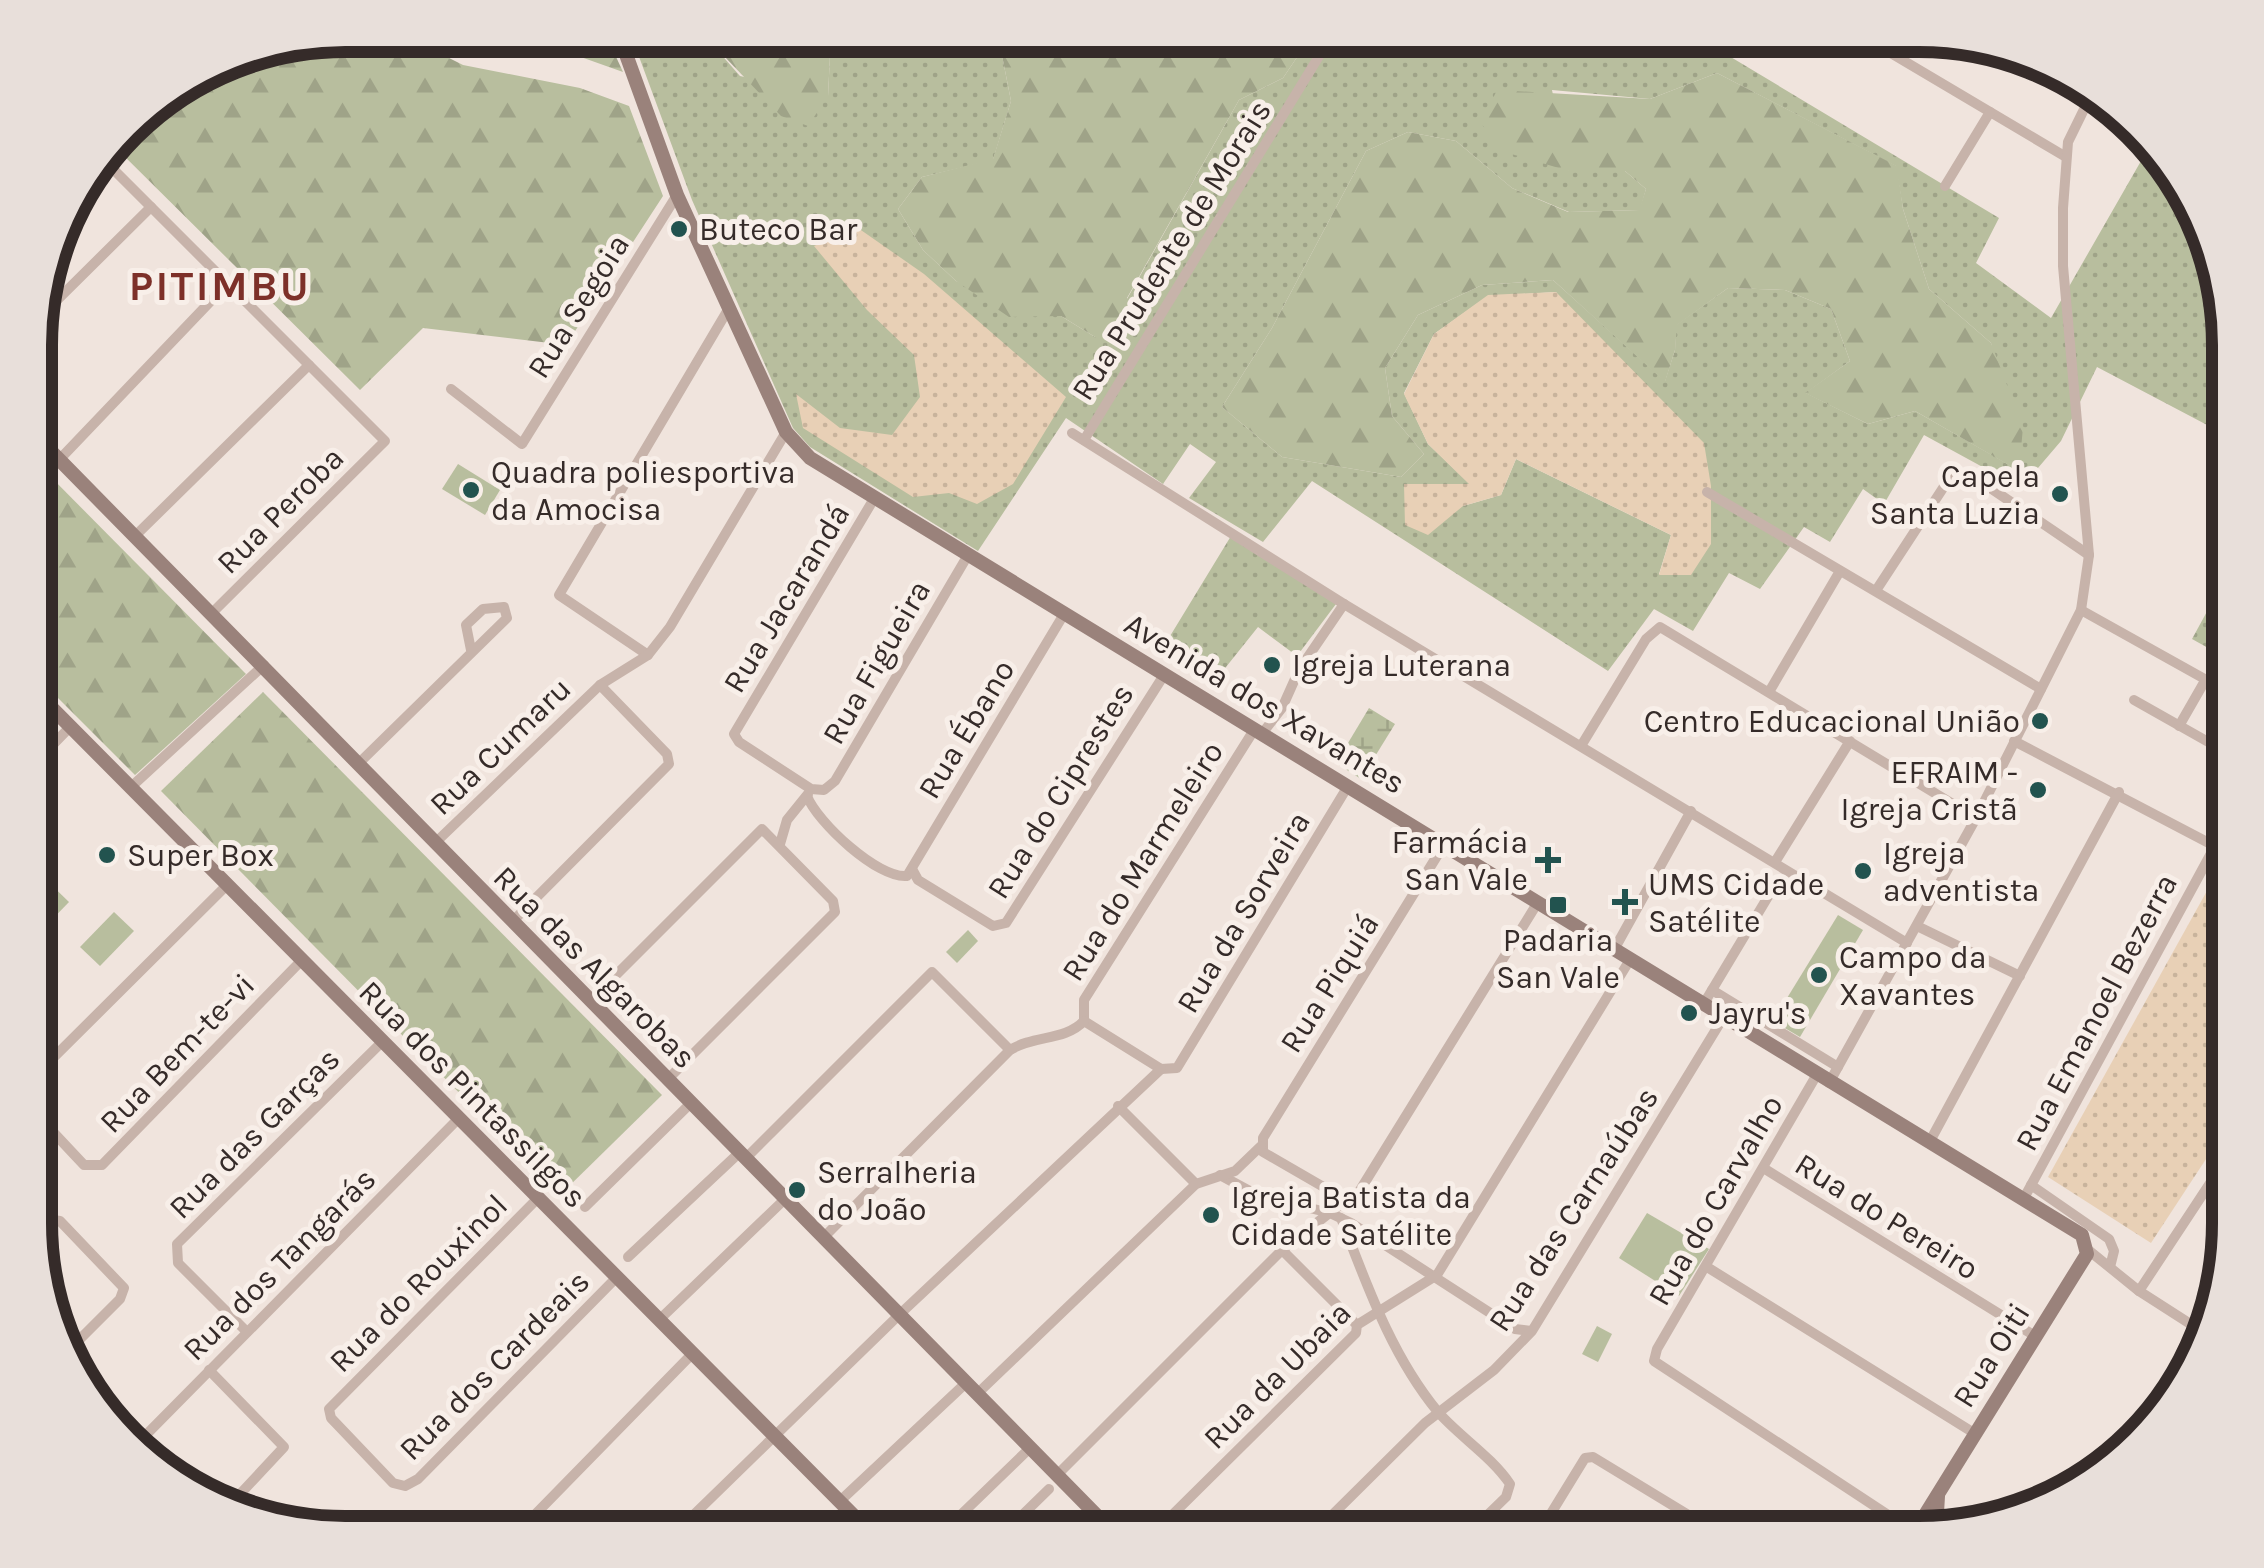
<svg xmlns="http://www.w3.org/2000/svg" width="2264" height="1568" font-family="Karla,sans-serif">
<style>
.grass{fill:url(#grass-dots);fill-rule:evenodd}
.forest{fill:url(#forest-firs)}
.wetland{fill:url(#wetland-marsh)}
.sand{fill:url(#sand-dots)}
.park{fill:#b8be9e}
.lines{fill:none;stroke-linecap:round;stroke-linejoin:round}
.street{stroke:#c7b3aa;stroke-width:10}
.secondary{stroke:#9a827b;stroke-width:14}
.poi-dot{fill:#22534f;stroke:#f8efe9;stroke-width:4}
.labels{text-anchor:middle;stroke-width:10;stroke-linejoin:round;paint-order:stroke}
.poi-label{font-size:32px;fill:#352b29;stroke:#f8efe9;text-anchor:start}
.street-label{font-size:32px;fill:#352b29;stroke:#f8efe9}
.district-label{font-size:42px;font-weight:bold;letter-spacing:2.5px;fill:#7d3029;stroke:#f8efe9}
.rim{fill:none;stroke:#352b29;stroke-width:12}
</style>
<defs>
<pattern id="grass-dots" width="8" height="8" patternUnits="userSpaceOnUse" patternTransform="scale(2.5)"><rect width="8" height="8" fill="#b8be9e"/><path d="M2 2h.1M6 6h.1" fill="none" stroke="#9fa388" stroke-width="1.8" stroke-linecap="round"/></pattern>
<pattern id="forest-firs" width="22" height="20" patternUnits="userSpaceOnUse" patternTransform="scale(2.5)"><rect width="22" height="20" fill="#b8be9e"/><path d="M5 1l3.5 6h-7zM16 11l3.5 6h-7z" fill="#9fa388"/></pattern>
<pattern id="wetland-marsh" width="20" height="14" patternUnits="userSpaceOnUse" patternTransform="scale(2.5)"><rect width="20" height="14" fill="#b8be9e"/><path d="M1 5h8M5 5V1M11 12h8M15 12V8" fill="none" stroke="#9fa388"/></pattern>
<pattern id="sand-dots" width="8" height="8" patternUnits="userSpaceOnUse" patternTransform="scale(2.5)"><rect width="8" height="8" fill="#e8d0b6"/><path d="M2 2h.1M6 6h.1" fill="none" stroke="#c8b39c" stroke-width="1.8" stroke-linecap="round"/></pattern>
</defs>
<rect width="100%" height="100%" fill="#f0e4dd"/>
<!-- grass -->
<g class="grass">
<path d="M631,35h73l36,41 88,20 3,-61h167l13,66 -18,59 -71,17 -24,32 25,41 33,31 82,34 23,1 34,21 32,-38 112,-199 44,-22 29,-43 401,1 -4,8 290,174 -23,45 75,55 98,-171 39,44 40,134v111l-131,-69 -36,74 -40,47 -97,-53 -40,69 -21,-15 -33,53 -26,-15 -44,62 -31,-16 -36,58 -39,-22 -46,62 -296,-190 -49,61 -74,-44 27,-36 -26,-18 -27,40 -97,-66 -88,133 -168,-104 -17,-19 -101,-228zM1717,73l179,93 7,43 26,80 62,54 27,127 -103,-59 -47,13 -62,-31 44,-32 -19,-52 -46,-19 -57,-2 -52,37 -1,25 -10,31 -112,-101 -71,5 -64,30 -33,53 7,48 32,38 -23,23 -119,-20 -60,-50 50,-79 94,-177 42,-19 48,9 56,47 57,24 71,-2 6,-21 -21,-18h-56l-17,-81 98,9zM1556,292l135,283 -32,-1 12,-39 -155,-76 -15,36 -38,11 7,-22 -42,-40 -24,-51 30,-59 54,-38z"/>
<polygon points="1231,536 1336,604 1297,656 1258,627 1218,677 1164,646"/>
<polygon points="2228,573 2228,659 2192,639"/>
</g>
<!-- forest -->
<g class="forest">
<polygon points="345,35 403,35 463,65 580,88 629,106 663,196 566,345 423,328 360,390 114,146 140,112 227,58"/>
<polygon points="519,35 606,35 623,72"/>
<polygon points="704,35 831,35 828,96 808,126 781,116"/>
<polygon points="998,35 1312,35 1283,78 1239,100 1127,298 1137,322 1126,338 1095,337 1061,316 1009,317 956,281 923,250 898,209 922,177 993,159 1011,101"/>
<polygon points="1717,73 1897,166 1903,209 1929,289 1991,343 2023,427 2019,471 1915,411 1868,424 1805,393 1850,361 1831,309 1785,290 1728,288 1677,325 1675,350 1665,382 1553,280 1482,285 1418,315 1385,368 1392,416 1424,454 1401,477 1282,457 1222,407 1272,328 1366,151 1408,132 1456,141 1512,188 1568,212 1639,210 1646,189 1625,171 1569,171 1501,151 1481,123 1497,90 1650,99"/>
<polygon points="38,464 246,674 135,775 38,678"/>
<polygon points="263,692 662,1095 560,1195 161,791"/>
</g>
<!-- wetland -->
<polygon class="wetland" points="1369,708 1395,724 1361,779 1336,763"/>
<!-- sand -->
<g class="sand">
<polygon points="858,228 924,274 1066,397 1013,484 977,504 949,493 913,497 803,428 796,394 840,428 892,435 920,397 914,355 867,310 814,246"/>
<polygon points="1556,292 1704,443 1711,486 1711,544 1691,575 1659,575 1671,535 1516,459 1501,495 1463,506 1428,535 1405,525 1404,484 1469,484 1428,444 1404,394 1434,334 1488,295"/>
<polygon points="2223,862 2228,864 2228,1074 2208,1156 2151,1243 2048,1177"/>
</g>
<!-- park -->
<g class="park">
<polygon points="458,464 500,490 485,515 442,489"/>
<polygon points="38,872 69,902 38,934"/>
<polygon points="114,912 134,931 100,966 80,947"/>
<polygon points="1838,915 1863,930 1800,1037 1773,1021"/>
<polygon points="968,930 978,941 957,963 946,952"/>
<polygon points="1647,1213 1709,1249 1679,1296 1619,1258"/>
<polygon points="1597,1326 1612,1334 1598,1362 1582,1354"/>
</g>
<g class="lines">
<!-- street -->
<g class="street">
<polyline points="1862,36 2066,157"/>
<polyline points="104,160 385,441 211,614"/>
<polyline points="1945,186 1990,112"/>
<polyline points="38,319 151,207"/>
<polyline points="451,389 522,444 677,195"/>
<polyline points="1072,433 1344,604 1907,943"/>
<polyline points="1084,440 1332,35"/>
<polyline points="59,460 227,284"/>
<polyline points="1707,492 2041,689"/>
<polyline points="875,497 734,734 739,742 811,789 824,790 835,781 968,555"/>
<polyline points="134,537 309,365"/>
<polyline points="1877,589 1945,485 1959,475 1983,483 2089,555"/>
<polyline points="2081,610 2228,692"/>
<polyline points="648,655 559,595 729,308"/>
<polyline points="1769,692 1840,571"/>
<polyline points="2134,700 2226,752"/>
<polyline points="2179,726 2206,679"/>
<polyline points="1261,735 1282,708 1299,670 1344,604"/>
<polyline points="2014,741 2228,853"/>
<polyline points="1581,746 1646,639 1660,627 1976,818"/>
<polyline points="38,760 70,727"/>
<polyline points="359,763 507,618 504,607 483,609 466,625 471,650"/>
<polyline points="131,787 264,665"/>
<path d="M807,796c10,26 71,83 100,80l157,-262"/>
<polyline points="435,843 600,685 648,655 670,627 786,432"/>
<polyline points="1445,843 1263,1138 1263,1152 1346,1200 1354,1200 1538,902"/>
<polyline points="780,844 787,820 808,794"/>
<polyline points="1775,862 1850,741"/>
<polyline points="912,869 918,880 993,926 1006,923 1164,675"/>
<polyline points="512,922 669,764 667,754 600,685"/>
<polyline points="1917,926 2020,976"/>
<polyline points="1615,948 1691,811"/>
<polyline points="1712,990 1838,1067"/>
<polyline points="592,999 762,829 833,901 835,912 668,1079"/>
<polyline points="1703,1005 1775,885"/>
<polyline points="1084,1021 1161,1069 1177,1068 1348,786"/>
<polyline points="1084,1021 1084,1000 1254,730"/>
<polyline points="38,1073 227,885"/>
<polyline points="1816,1076 1657,1349 1654,1361 1914,1532"/>
<polyline points="1829,1083 1976,818 2081,610 2089,555 2063,266 2063,208 2068,142 2093,91"/>
<polyline points="1118,1106 1196,1184"/>
<polyline points="38,1116 84,1165 102,1165 300,962"/>
<polyline points="1929,1143 2119,792"/>
<polyline points="745,1159 932,972 1010,1050"/>
<polyline points="1765,1169 2035,1336"/>
<polyline points="1220,1175 1257,1195 1330,1213 1351,1223 1515,1329 1531,1331"/>
<polyline points="2031,1185 2109,1239 2114,1251 2110,1267"/>
<polyline points="539,1197 329,1409 331,1418 393,1483 405,1486 418,1479 618,1276"/>
<polyline points="2023,1200 2214,848"/>
<polyline points="585,1207 691,1103"/>
<path d="M1341,1218c26,67 50,137 97,194 22,25 53,44 72,72l-4,13 -37,36"/>
<polyline points="38,1225 47,1219 60,1221 124,1288 120,1299 68,1351"/>
<path d="M824,1237l186,-187c24,-15 55,-9 74,-29"/>
<polyline points="2087,1249 2139,1291 2206,1334"/>
<polyline points="1282,1250 1357,1325"/>
<polyline points="628,1257 739,1153"/>
<polyline points="1707,1267 1974,1433"/>
<polyline points="2139,1291 2228,1156"/>
<polyline points="660,1319 785,1199"/>
<polyline points="247,1332 178,1263 177,1244 381,1043"/>
<polyline points="209,1370 284,1447 228,1507"/>
<polyline points="978,1393 1196,1184 1235,1171 1261,1146"/>
<polyline points="136,1445 458,1119"/>
<polyline points="1057,1475 1282,1250 1346,1200"/>
<polyline points="840,1501 967,1382"/>
<polyline points="1026,1512 1046,1533"/>
<polyline points="359,1532 369,1522 385,1518 402,1532"/>
<polyline points="518,1532 693,1353"/>
<polyline points="675,1533 900,1314 1161,1069"/>
<polyline points="833,1533 852,1514"/>
<polyline points="942,1533 1030,1448"/>
<polyline points="1004,1533 1049,1489"/>
<polyline points="1154,1533 1356,1333 1357,1325 1437,1275 1631,958"/>
<polyline points="1314,1533 1425,1423 1494,1370 1532,1331 1723,1018"/>
<polyline points="1539,1533 1585,1458 1593,1457 1718,1533"/>
</g>
<!-- secondary -->
<g class="secondary">
<polyline points="619,35 677,195 786,432 810,458 2082,1235 2087,1254 1915,1531"/>
<polyline points="38,438 1114,1533"/>
<polyline points="38,694 871,1533"/>
<polyline points="1936,1529 1938,1496"/>
</g>
</g>
<!-- markers -->
<g class="poi-dot">
<circle cx="679" cy="229" r="10"/>
<circle cx="471" cy="490" r="10"/>
<circle cx="2060" cy="494" r="10"/>
<circle cx="1272" cy="665" r="10"/>
<circle cx="2040" cy="721" r="10"/>
<circle cx="2038" cy="790" r="10"/>
<circle cx="107" cy="855" r="10"/>
<path d="M1543 845h10v10h10v10h-10v10h-10v-10h-10v-10h10z"/>
<circle cx="1863" cy="871" r="10"/>
<path d="M1620 887h10v10h10v10h-10v10h-10v-10h-10v-10h10z"/>
<rect x="1548" y="895" width="20" height="20" rx="5"/>
<circle cx="1819" cy="975" r="10"/>
<circle cx="1689" cy="1013" r="10"/>
<circle cx="797" cy="1190" r="10"/>
<circle cx="1211" cy="1215" r="10"/>
</g>
<g class="labels">
<!-- poi labels -->
<g class="poi-label">
<text x="699" y="240">Buteco Bar</text>
<text x="491" y="483">Quadra poliesportiva<tspan x="491" dy="37">da Amocisa</tspan></text>
<text x="2040" y="487" text-anchor="end">Capela<tspan x="2040" dy="37">Santa Luzia</tspan></text>
<text x="1292" y="676">Igreja Luterana</text>
<text x="2020" y="732" text-anchor="end">Centro Educacional União</text>
<text x="2018" y="783" text-anchor="end">EFRAIM -<tspan x="2018" dy="37">Igreja Cristã</tspan></text>
<text x="1528" y="853" text-anchor="end">Farmácia<tspan x="1528" dy="37">San Vale</tspan></text>
<text x="1883" y="864">Igreja<tspan x="1883" dy="37">adventista</tspan></text>
<text x="127" y="866">Super Box</text>
<text x="1648" y="895">UMS Cidade<tspan x="1648" dy="37">Satélite</tspan></text>
<text x="1558" y="951" text-anchor="middle">Padaria<tspan x="1558" dy="37">San Vale</tspan></text>
<text x="1839" y="968">Campo da<tspan x="1839" dy="37">Xavantes</tspan></text>
<text x="1709" y="1024">Jayru's</text>
<text x="817" y="1183">Serralheria<tspan x="817" dy="37">do João</tspan></text>
<text x="1231" y="1208">Igreja Batista da<tspan x="1231" dy="37">Cidade Satélite</tspan></text>
</g>
<!-- street labels -->
<g class="street-label">
<text transform="translate(1171 250) rotate(-58)" y="11">Rua Prudente de Morais</text>
<text transform="translate(578 306) rotate(-58)" y="11">Rua Segoia</text>
<text transform="translate(280 510) rotate(-45)" y="11">Rua Peroba</text>
<text transform="translate(786 598) rotate(-59)" y="11">Rua Jacarandá</text>
<text transform="translate(876 662) rotate(-60)" y="11">Rua Figueira</text>
<text transform="translate(1265 703) rotate(31)" y="11">Avenida dos Xavantes</text>
<text transform="translate(966 729) rotate(-59)" y="11">Rua Ébano</text>
<text transform="translate(500 746) rotate(-44)" y="11">Rua Cumaru</text>
<text transform="translate(1060 791) rotate(-58)" y="11">Rua do Ciprestes</text>
<text transform="translate(1142 861) rotate(-58)" y="11">Rua do Marmeleiro</text>
<text transform="translate(1243 912) rotate(-59)" y="11">Rua da Sorveira</text>
<text transform="translate(595 967) rotate(45)" y="11">Rua das Algarobas</text>
<text transform="translate(1329 983) rotate(-58)" y="11">Rua Piquiá</text>
<text transform="translate(2096 1012) rotate(-62)" y="11">Rua Emanoel Bezerra</text>
<text transform="translate(177 1053) rotate(-46)" y="11">Rua Bem-te-vi</text>
<text transform="translate(473 1094) rotate(45)" y="11">Rua dos Pintassilgos</text>
<text transform="translate(254 1133) rotate(-45)" y="11">Rua das Garças</text>
<text transform="translate(1715 1200) rotate(-60)" y="11">Rua do Carvalho</text>
<text transform="translate(1573 1209) rotate(-57)" y="11">Rua das Carnaúbas</text>
<text transform="translate(1887 1216) rotate(32)" y="11">Rua do Pereiro</text>
<text transform="translate(279 1264) rotate(-45)" y="11">Rua dos Tangarás</text>
<text transform="translate(418 1283) rotate(-45)" y="11">Rua do Rouxinol</text>
<text transform="translate(1991 1355) rotate(-58)" y="11">Rua Oiti</text>
<text transform="translate(494 1365) rotate(-45)" y="11">Rua dos Cardeais</text>
<text transform="translate(1277 1375) rotate(-45)" y="11">Rua da Ubaia</text>
</g>
<!-- district labels -->
<g class="district-label">
<text x="220" y="300">PITIMBU</text>
</g>
</g>
<!-- crop -->
<path d="M0 0H2264V1568H0ZM345 52H1919A293 293 0 0 1 2212 345V1223A293 293 0 0 1 1919 1516H345A293 293 0 0 1 52 1223V345A293 293 0 0 1 345 52Z" fill="#e8dfda" fill-rule="evenodd"/>
<path class="rim" d="M345 52H1919A293 293 0 0 1 2212 345V1223A293 293 0 0 1 1919 1516H345A293 293 0 0 1 52 1223V345A293 293 0 0 1 345 52Z"/>
</svg>
